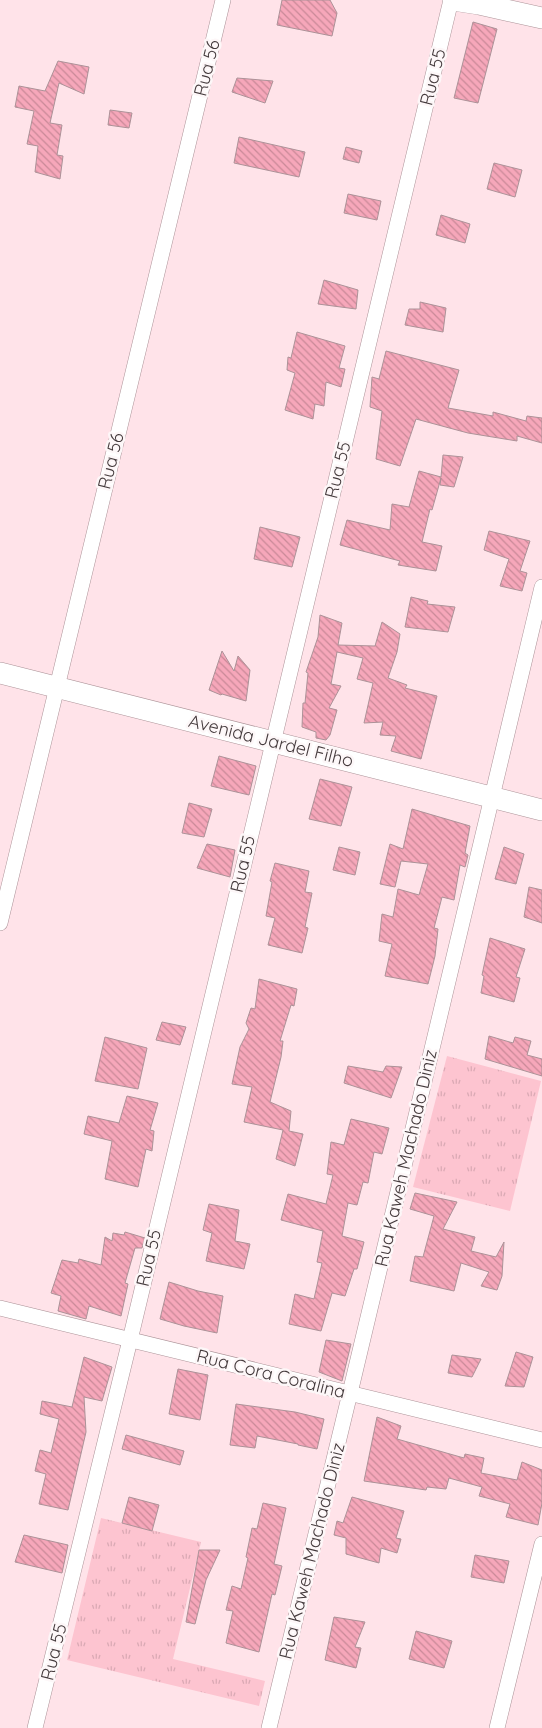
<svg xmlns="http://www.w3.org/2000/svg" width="542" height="1728" font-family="Quicksand,sans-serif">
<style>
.grass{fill:url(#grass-tufts)}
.building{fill:url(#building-back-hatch);stroke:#ac9298}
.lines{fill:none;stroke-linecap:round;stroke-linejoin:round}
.street-casing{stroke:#ac9398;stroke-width:16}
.secondary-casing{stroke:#ac9398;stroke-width:22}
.street{stroke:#fff;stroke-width:15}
.secondary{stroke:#fff;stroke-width:21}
.labels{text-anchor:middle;stroke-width:5;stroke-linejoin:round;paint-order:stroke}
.street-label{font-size:18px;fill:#443a3c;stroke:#fdf7f8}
</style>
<defs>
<pattern id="grass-tufts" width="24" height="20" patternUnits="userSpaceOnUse" patternTransform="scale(1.25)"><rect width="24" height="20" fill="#fdc4d0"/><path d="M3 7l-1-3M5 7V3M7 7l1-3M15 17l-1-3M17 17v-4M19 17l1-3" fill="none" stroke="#daa9b4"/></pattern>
<pattern id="building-back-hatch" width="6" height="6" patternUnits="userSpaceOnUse" patternTransform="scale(1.25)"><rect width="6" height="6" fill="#f6a7ba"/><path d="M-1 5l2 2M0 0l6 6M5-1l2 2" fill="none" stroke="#c98998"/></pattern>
</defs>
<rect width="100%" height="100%" fill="#ffe3e9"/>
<!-- grass -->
<g class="grass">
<polygon points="447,1056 541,1081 510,1211 413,1187"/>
<polygon points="101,1518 201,1542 173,1659 265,1681 259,1706 67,1660"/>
</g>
<!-- building -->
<g class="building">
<polygon points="282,0 330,0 337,13 332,36 277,25"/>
<polygon points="473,22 497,29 478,103 454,98"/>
<polygon points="58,61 89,67 84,94 59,83 50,123 62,125 57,155 63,156 60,179 35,172 38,146 27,144 34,111 15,107 19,86 45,91"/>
<polygon points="237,78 273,81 265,103 232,92"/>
<polygon points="110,110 132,113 129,128 108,125"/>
<polygon points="239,137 305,152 299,177 234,163"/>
<polygon points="346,147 362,151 359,163 343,159"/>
<polygon points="494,163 522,170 515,197 487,189"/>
<polygon points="348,194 381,201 377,220 344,213"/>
<polygon points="441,215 470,224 465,243 436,235"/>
<polygon points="324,280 358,290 356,309 318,304"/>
<polygon points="420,302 446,308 443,332 405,325 409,309 420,309"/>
<polygon points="297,332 345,346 339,368 345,369 341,387 326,382 324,406 315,404 313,419 285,410 295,373 287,370 288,357 291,358"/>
<polygon points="386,351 459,370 448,408 493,416 493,412 526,421 527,416 542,418 542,443 517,436 517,441 468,433 416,419 400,466 376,459 382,411 370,407 372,377 379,379"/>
<polygon points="443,455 463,457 454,487 440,485 441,478 432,510 430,509 422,542 442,546 436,571 398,565 400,561 340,545 347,520 390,530 392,504 409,507 419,471 441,477"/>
<polygon points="260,527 300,537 292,567 254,559"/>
<polygon points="489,531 530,541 520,571 527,573 522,591 500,586 509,559 484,550"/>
<polygon points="411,597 428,601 427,604 455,607 448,632 405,627"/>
<polygon points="320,615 342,623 338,645 375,646 382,622 400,634 397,652 388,678 407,685 405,688 437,696 421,759 391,751 396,736 380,735 383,722 364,723 373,683 357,679 363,658 337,652 331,684 341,686 329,708 337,710 330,735 326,740 316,738 316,732 302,727 303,703 305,703 308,673 306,672 318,637"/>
<polygon points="222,651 234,671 238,656 250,670 246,701 222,694 221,695 209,690"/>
<polygon points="219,756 256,766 249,795 211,786"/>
<polygon points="320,779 352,787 341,826 309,819"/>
<polygon points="189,803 212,809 204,837 182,833"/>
<polygon points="412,809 470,826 465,853 468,855 465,867 460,865 454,900 442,897 434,928 438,929 435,956 428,984 385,976 392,944 379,941 382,914 393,917 398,889 419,895 428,864 401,861 395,887 380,884 390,844 403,849"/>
<polygon points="207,844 235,850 230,877 197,868"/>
<polygon points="339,847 360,852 355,875 333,870"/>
<polygon points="504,847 524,854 516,884 495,879"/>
<polygon points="275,863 309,871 305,892 312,893 305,927 308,928 302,953 268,945 275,918 266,916 272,882 270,881"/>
<polygon points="529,887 542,890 542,923 524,917"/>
<polygon points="490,938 525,949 516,977 520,978 514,1002 481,993 484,976 482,975"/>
<polygon points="259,979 297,989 294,1006 291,1005 280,1041 283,1041 281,1057 270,1102 291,1111 289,1131 303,1134 295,1166 276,1159 283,1130 244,1122 252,1087 232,1084 240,1047 249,1029 246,1023 251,1008 255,1009"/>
<polygon points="162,1022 186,1027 180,1045 156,1040"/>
<polygon points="489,1036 513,1043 515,1037 531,1041 527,1055 542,1059 542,1076 485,1059"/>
<polygon points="105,1037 147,1048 138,1089 95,1081"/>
<polygon points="348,1066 383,1072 386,1066 402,1067 391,1098 344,1083"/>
<polygon points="127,1096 158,1103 150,1130 154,1131 152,1151 146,1149 138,1187 105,1179 112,1141 84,1134 88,1116 119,1123"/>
<polygon points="351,1119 389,1128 382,1154 374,1152 368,1183 363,1182 357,1205 348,1203 342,1236 364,1242 357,1269 354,1269 345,1296 332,1293 321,1331 289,1324 295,1294 314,1299 322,1263 317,1262 323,1231 281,1220 288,1194 326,1204 333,1175 327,1174 331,1142 344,1145"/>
<polygon points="415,1193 457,1202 443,1229 475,1237 471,1251 496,1257 504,1242 502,1276 497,1290 481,1286 489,1272 461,1263 454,1291 410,1281 415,1256 423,1257 434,1216 410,1209"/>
<polygon points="209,1204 239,1210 235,1241 250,1244 244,1269 206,1261 212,1233 203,1230"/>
<polygon points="125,1232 145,1238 142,1248 135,1248 125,1283 128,1284 121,1316 89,1306 86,1319 58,1311 61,1296 51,1293 62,1260 78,1263 79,1259 101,1265 105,1237 112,1241 113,1233 124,1235"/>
<polygon points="169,1282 198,1291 223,1296 217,1333 184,1326 160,1319"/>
<polygon points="326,1340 351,1344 342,1381 319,1372"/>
<polygon points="516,1352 533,1357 524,1387 505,1386"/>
<polygon points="452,1355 481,1359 472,1377 448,1373"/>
<polygon points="84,1357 112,1367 102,1401 84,1397 86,1432 68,1510 39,1504 46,1474 35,1471 40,1450 51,1453 59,1419 40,1414 42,1401 72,1407"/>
<polygon points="178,1369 208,1375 200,1420 169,1414"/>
<polygon points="236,1404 295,1412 324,1419 317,1449 298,1445 298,1444 257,1436 255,1448 230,1445"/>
<polygon points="377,1417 401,1426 397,1439 464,1458 465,1454 484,1458 481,1473 517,1480 522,1462 542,1470 542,1503 538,1525 506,1517 510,1504 479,1496 482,1487 449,1478 446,1489 427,1487 426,1490 364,1481"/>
<polygon points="126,1435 184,1451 180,1465 122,1449"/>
<polygon points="129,1497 159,1505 152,1531 122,1523"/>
<polygon points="352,1497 404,1511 396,1538 401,1539 397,1553 381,1548 379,1563 346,1554 346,1538 334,1535 337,1521 343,1523"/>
<polygon points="263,1503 286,1508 274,1564 282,1566 275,1595 272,1594 259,1652 226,1643 233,1611 226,1610 232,1586 241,1589 248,1558 246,1557 252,1528 257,1529"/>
<polygon points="24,1535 68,1545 62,1573 15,1562"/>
<polygon points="199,1550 220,1550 206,1580 195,1624 186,1622"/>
<polygon points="475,1555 509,1561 504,1583 471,1577"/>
<polygon points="334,1617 365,1622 355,1647 361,1648 356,1668 325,1660"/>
<polygon points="416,1631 452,1641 444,1668 409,1659"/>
</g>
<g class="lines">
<!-- street casing -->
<g class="street-casing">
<g id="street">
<polyline points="0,923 223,0"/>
<polyline points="0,1308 542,1440"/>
<polyline points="35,1728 130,1340 451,0"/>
<polyline points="269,1728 350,1393 542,587"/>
<polyline points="497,1728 542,1544"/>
</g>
</g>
<!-- secondary casing -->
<g class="secondary-casing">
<g id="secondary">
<polyline points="453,0 479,4 542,18"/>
<polyline points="0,673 542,810"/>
</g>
</g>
<!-- street -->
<use href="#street" class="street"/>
<!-- secondary -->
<use href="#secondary" class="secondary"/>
</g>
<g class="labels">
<!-- street labels -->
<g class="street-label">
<text transform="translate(207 68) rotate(-76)" y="6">Rua 56</text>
<text transform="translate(433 77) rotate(-76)" y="6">Rua 55</text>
<text transform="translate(111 461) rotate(-76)" y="6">Rua 56</text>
<text transform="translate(338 470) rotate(-76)" y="6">Rua 55</text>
<text transform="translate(271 741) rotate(14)" y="6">Avenida Jardel Filho</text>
<text transform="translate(243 864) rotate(-77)" y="6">Rua 55</text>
<text transform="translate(406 1158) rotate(-77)" y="6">Rua Kaweh Machado Diniz</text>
<text transform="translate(149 1258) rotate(-77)" y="6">Rua 55</text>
<text transform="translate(271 1374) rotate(14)" y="6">Rua Cora Coralina</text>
<text transform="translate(312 1551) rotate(-76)" y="6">Rua Kaweh Machado Diniz</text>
<text transform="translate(54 1652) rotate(-76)" y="6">Rua 55</text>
</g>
</g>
</svg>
